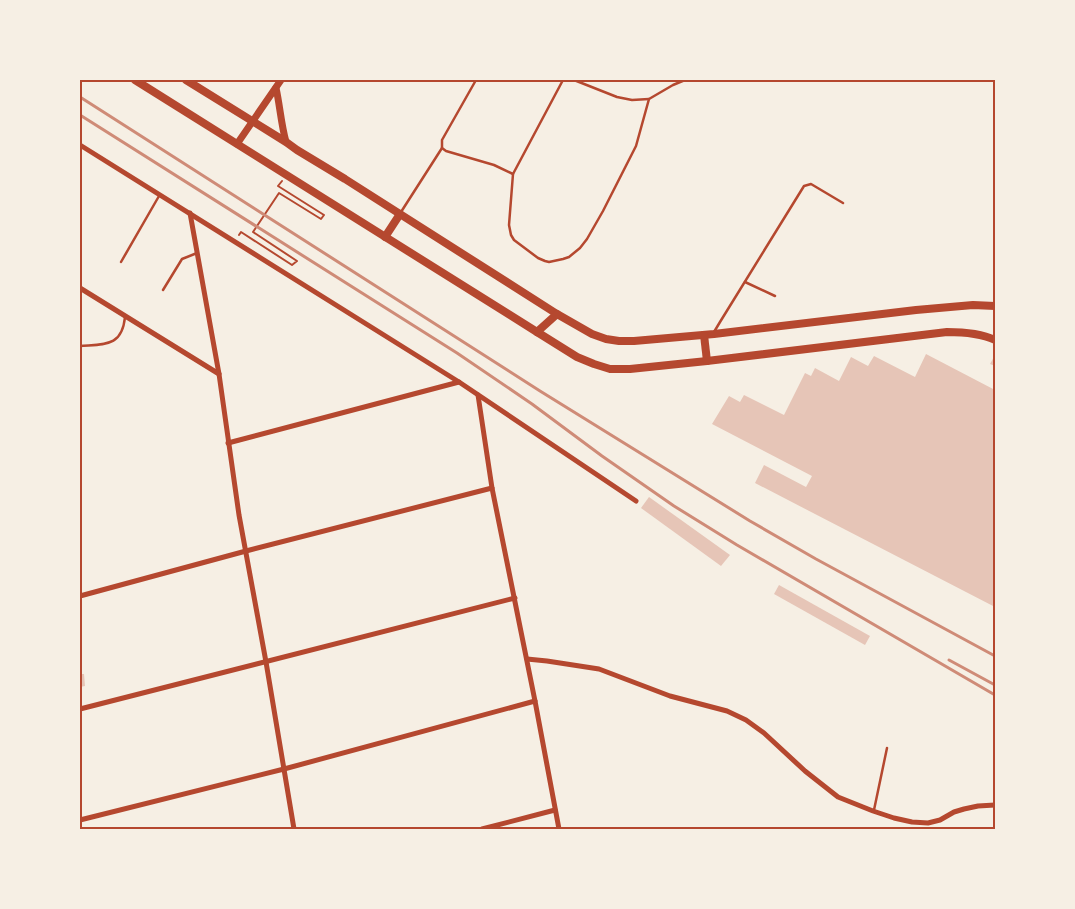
<svg xmlns="http://www.w3.org/2000/svg" width="1075" height="909" font-family="Rubik,sans-serif">
<style>
.building{fill:#e6c5b7}
.lines{fill:none;stroke-linecap:round;stroke-linejoin:round}
.path{stroke:#b5482f;stroke-width:2}
.service{stroke:#b5482f;stroke-width:2.5}
.minor{stroke:#b5482f;stroke-width:5}
.secondary{stroke:#b5482f;stroke-width:7}
.primary{stroke:#b5482f;stroke-width:8}
.rail{stroke:#cf8b77;stroke-width:3}
.neatline{fill:none;stroke:#b5482f;stroke-width:2}
</style>
<rect width="100%" height="100%" fill="#f6efe4"/>
<!-- building -->
<g class="building">
<polygon points="926,354 995,390 995,607 755,483 764,465 806,487 812,476 712,424 729,396 740,402 744,395 784,415 805,373 811,376 815,368 839,381 851,357 868,366 874,356 915,377"/>
<polygon points="995,355 995,366 990,364"/>
<polygon points="649,497 730,555 721,566 641,508"/>
<polygon points="779,585 870,636 865,645 774,594"/>
<polygon points="80,674 84,674 85,686 80,687"/>
</g>
<g class="lines">
<!-- path -->
<polyline class="path" points="239,235 241,232 292,265 297,261 253,232 279,193 321,219 324,215 278,186 282,181"/>
<!-- service -->
<g class="service">
<polyline points="476,80 442,140 442,148 446,151 494,165 513,174"/>
<polyline points="563,80 513,174 509,225 511,235 514,240 538,258 545,261 549,262 563,259 569,257 580,248 587,239 603,211 636,146 649,99 673,85 685,80"/>
<polyline points="574,80 617,97 632,100 649,99"/>
<polyline points="401,212 442,148"/>
<polyline points="121,262 159,196"/>
<polyline points="745,282 775,296"/>
<polyline points="163,290 182,259 197,253"/>
<polyline points="714,332 720,322 804,186 811,184 843,203"/>
<path d="M80,346c25,-2 42,1 45,-29"/>
<polyline points="874,810 887,748"/>
</g>
<!-- minor -->
<g class="minor">
<polyline points="80,145 459,382 636,501"/>
<polyline points="190,213 219,374 239,515 266,662 294,829"/>
<polyline points="80,288 219,374"/>
<polyline points="478,395 492,488 535,701 559,829"/>
<polyline points="228,443 459,382"/>
<polyline points="80,596 246,551 492,488"/>
<polyline points="527,659 547,661 599,669 670,696 727,711 746,720 764,733 805,771 838,797 873,811 894,818 912,822 928,823 940,820 954,812 964,809 978,806 995,805"/>
<polyline points="80,709 515,598"/>
<polyline points="80,820 284,769 535,701"/>
<polyline points="482,829 555,810"/>
</g>
<!-- secondary -->
<g class="secondary">
<path d="M276,88c4,18 5,36 10,54"/>
<polyline points="237,144 281,80"/>
</g>
<!-- primary -->
<g class="primary">
<path d="M135,80l402,252 40,25 17,7 16,5h20l77,-8 240,-29c17,0 33,1 48,8"/>
<polyline points="186,80 286,142 297,150 345,179 557,314 592,334 606,339 619,341 634,341 714,334 916,310 973,305 995,306"/>
<polyline points="385,237 400,214"/>
<polyline points="537,332 557,314"/>
<polyline points="704,335 707,361"/>
</g>
<!-- rail -->
<g class="rail">
<polyline points="80,97 540,391 750,521 816,559 995,656"/>
<polyline points="80,115 457,353 532,404 602,456 674,506 737,545 995,695"/>
<polyline points="949,660 995,685"/>
</g>
</g>
<!-- border -->
<rect width="1075" height="909" fill="none" stroke="#f6efe4" stroke-width="162"/>
<rect x="81" y="81" width="913" height="747" class="neatline"/>
</svg>
